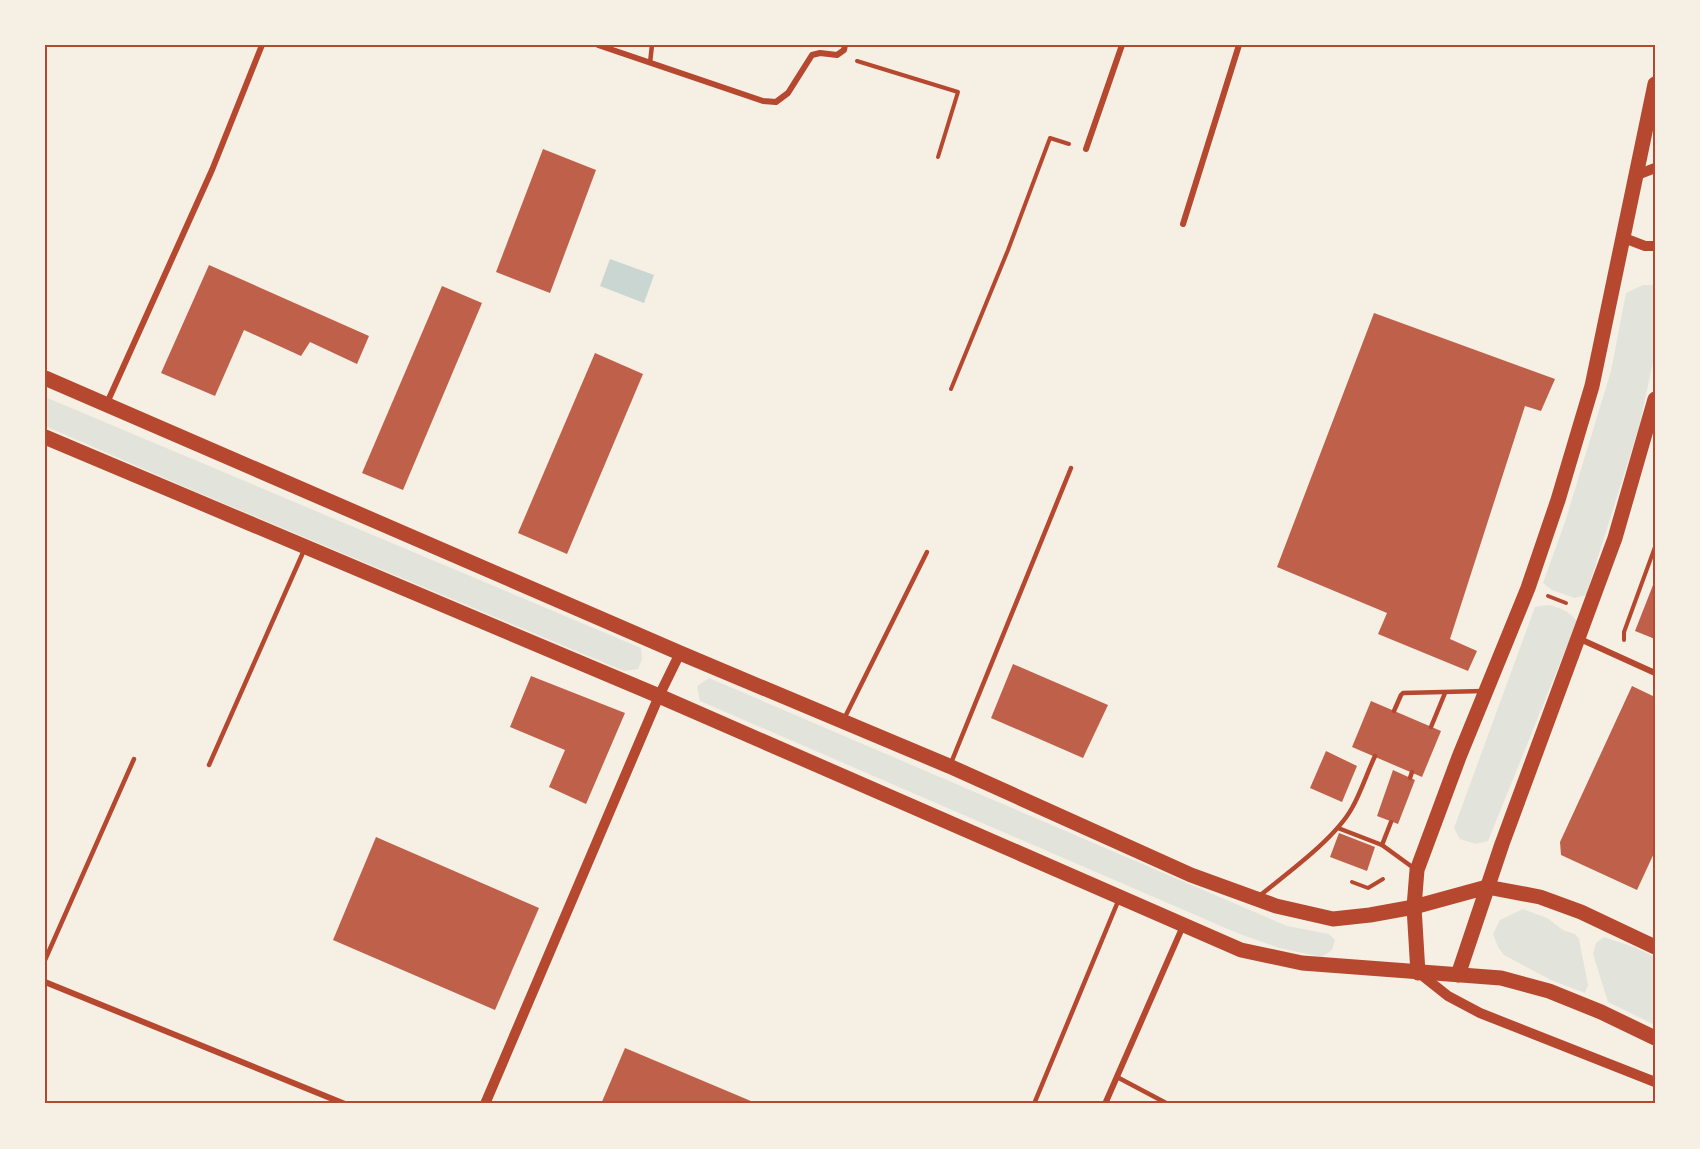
<svg xmlns="http://www.w3.org/2000/svg" width="1700" height="1149" font-family="'Open Sans',sans-serif">
<style>
.green{fill:#e2e4dc}
.water{fill:#c9d6d2}
.building{fill:#bf614a}
.lines{fill:none;stroke-linecap:round;stroke-linejoin:round}
.path{stroke:#b5482f;stroke-width:4}
.service{stroke:#b5482f;stroke-width:4.5}
.minor{stroke:#b5482f;stroke-width:6}
.tertiary{stroke:#b5482f;stroke-width:10}
.primary{stroke:#b5482f;stroke-width:15}
.neatline{fill:none;stroke:#b5482f;stroke-width:2}
</style>
<rect width="100%" height="100%" fill="#f6efe4"/>
<!-- green -->
<g class="green">
<polygon points="1643,285 1655,285 1655,353 1639,427 1586,595 1575,598 1552,590 1543,583 1565,522 1611,371 1626,293"/>
<polygon points="45,397 641,648 642,659 638,669 624,671 192,490 45,426"/>
<path d="M1547,605c13,2 21,6 30,16l-89,220 -12,3 -16,-5 -6,-11 81,-221z"/>
<polygon points="709,678 1287,926 1329,934 1335,940 1332,950 1322,957 1279,948 1237,933 700,701 697,686"/>
<polygon points="1523,909 1547,918 1563,930 1575,934 1579,939 1588,985 1585,993 1551,980 1504,955 1498,947 1493,934 1500,920"/>
<polygon points="1604,937 1634,947 1655,957 1655,1025 1608,1002 1593,954 1596,943"/>
</g>
<!-- water -->
<polygon class="water" points="610,259 654,275 644,303 600,286"/>
<!-- building -->
<g class="building">
<polygon points="543,149 596,170 550,293 496,272"/>
<polygon points="209,265 369,336 357,364 310,342 301,356 244,330 215,396 161,373"/>
<polygon points="442,286 482,303 403,490 362,473"/>
<polygon points="1374,313 1555,379 1541,411 1525,406 1450,639 1477,651 1468,671 1378,634 1387,613 1277,567"/>
<polygon points="595,353 643,374 567,554 518,533"/>
<polygon points="1655,580 1655,639 1635,631"/>
<polygon points="1013,664 1108,705 1083,758 991,718"/>
<polygon points="531,676 625,713 586,804 549,787 565,750 510,727"/>
<polygon points="1632,686 1655,697 1655,851 1637,890 1561,855 1560,842"/>
<polygon points="1371,701 1441,731 1422,777 1352,747"/>
<polygon points="1326,751 1357,766 1342,802 1310,788"/>
<polygon points="1393,770 1415,780 1398,824 1377,816"/>
<polygon points="1339,833 1375,847 1367,871 1330,857"/>
<polygon points="376,837 539,908 495,1010 333,940"/>
<polygon points="625,1048 758,1104 601,1104"/>
</g>
<g class="lines">
<!-- path -->
<g class="path">
<polyline points="857,61 958,92 938,157"/>
<polyline points="951,389 1008,250 1050,138 1069,144"/>
<polyline points="1548,596 1566,603"/>
<polyline points="1624,640 1624,632 1655,547"/>
<polyline points="1352,882 1368,888 1383,879"/>
</g>
<!-- service -->
<g class="service">
<polyline points="650,63 652,45"/>
<polyline points="1394,711 1401,695 1403,693 1483,691"/>
<polyline points="844,719 927,552"/>
<polyline points="1431,727 1445,693"/>
<polyline points="951,763 1071,468"/>
<polyline points="209,765 305,548"/>
<polyline points="1410,778 1412,772"/>
<polyline points="1391,822 1382,845 1415,869"/>
<polyline points="1338,828 1382,845"/>
<path d="M1258,897c28,-23 77,-58 94,-89 9,-16 15,-35 23,-52"/>
<polyline points="45,960 134,759"/>
<polyline points="1117,1077 1168,1104"/>
<polyline points="1034,1104 1119,899"/>
</g>
<!-- minor -->
<g class="minor">
<polyline points="598,45 763,101 776,102 788,93 812,55 820,53 837,55 844,50 845,45"/>
<polyline points="1086,149 1122,45"/>
<polyline points="1183,224 1239,45"/>
<polyline points="107,403 212,170 262,45"/>
<polyline points="1580,639 1655,673"/>
<polyline points="45,982 345,1104"/>
<polyline points="1105,1104 1183,926"/>
</g>
<!-- tertiary -->
<g class="tertiary">
<polyline points="1637,175 1655,168"/>
<polyline points="1624,238 1645,246 1655,246"/>
<polyline points="1419,973 1448,996 1480,1013 1655,1082"/>
<polyline points="485,1104 659,696 680,653"/>
</g>
<!-- primary -->
<g class="primary">
<polyline points="45,378 680,653 949,766 1191,875 1276,906 1333,919 1370,915 1414,907 1487,887 1540,897 1581,912 1655,947"/>
<polyline points="45,437 659,696 1241,950 1302,963 1501,978 1549,991 1601,1012 1655,1038"/>
<polyline points="1418,973 1414,907 1417,870 1459,757 1528,588 1558,500 1592,386 1655,84"/>
<polyline points="1458,975 1502,844 1615,538 1655,399"/>
</g>
</g>
<!-- border -->
<rect width="1700" height="1149" fill="none" stroke="#f6efe4" stroke-width="93"/>
<rect x="46" y="46" width="1608" height="1056" class="neatline"/>
</svg>
